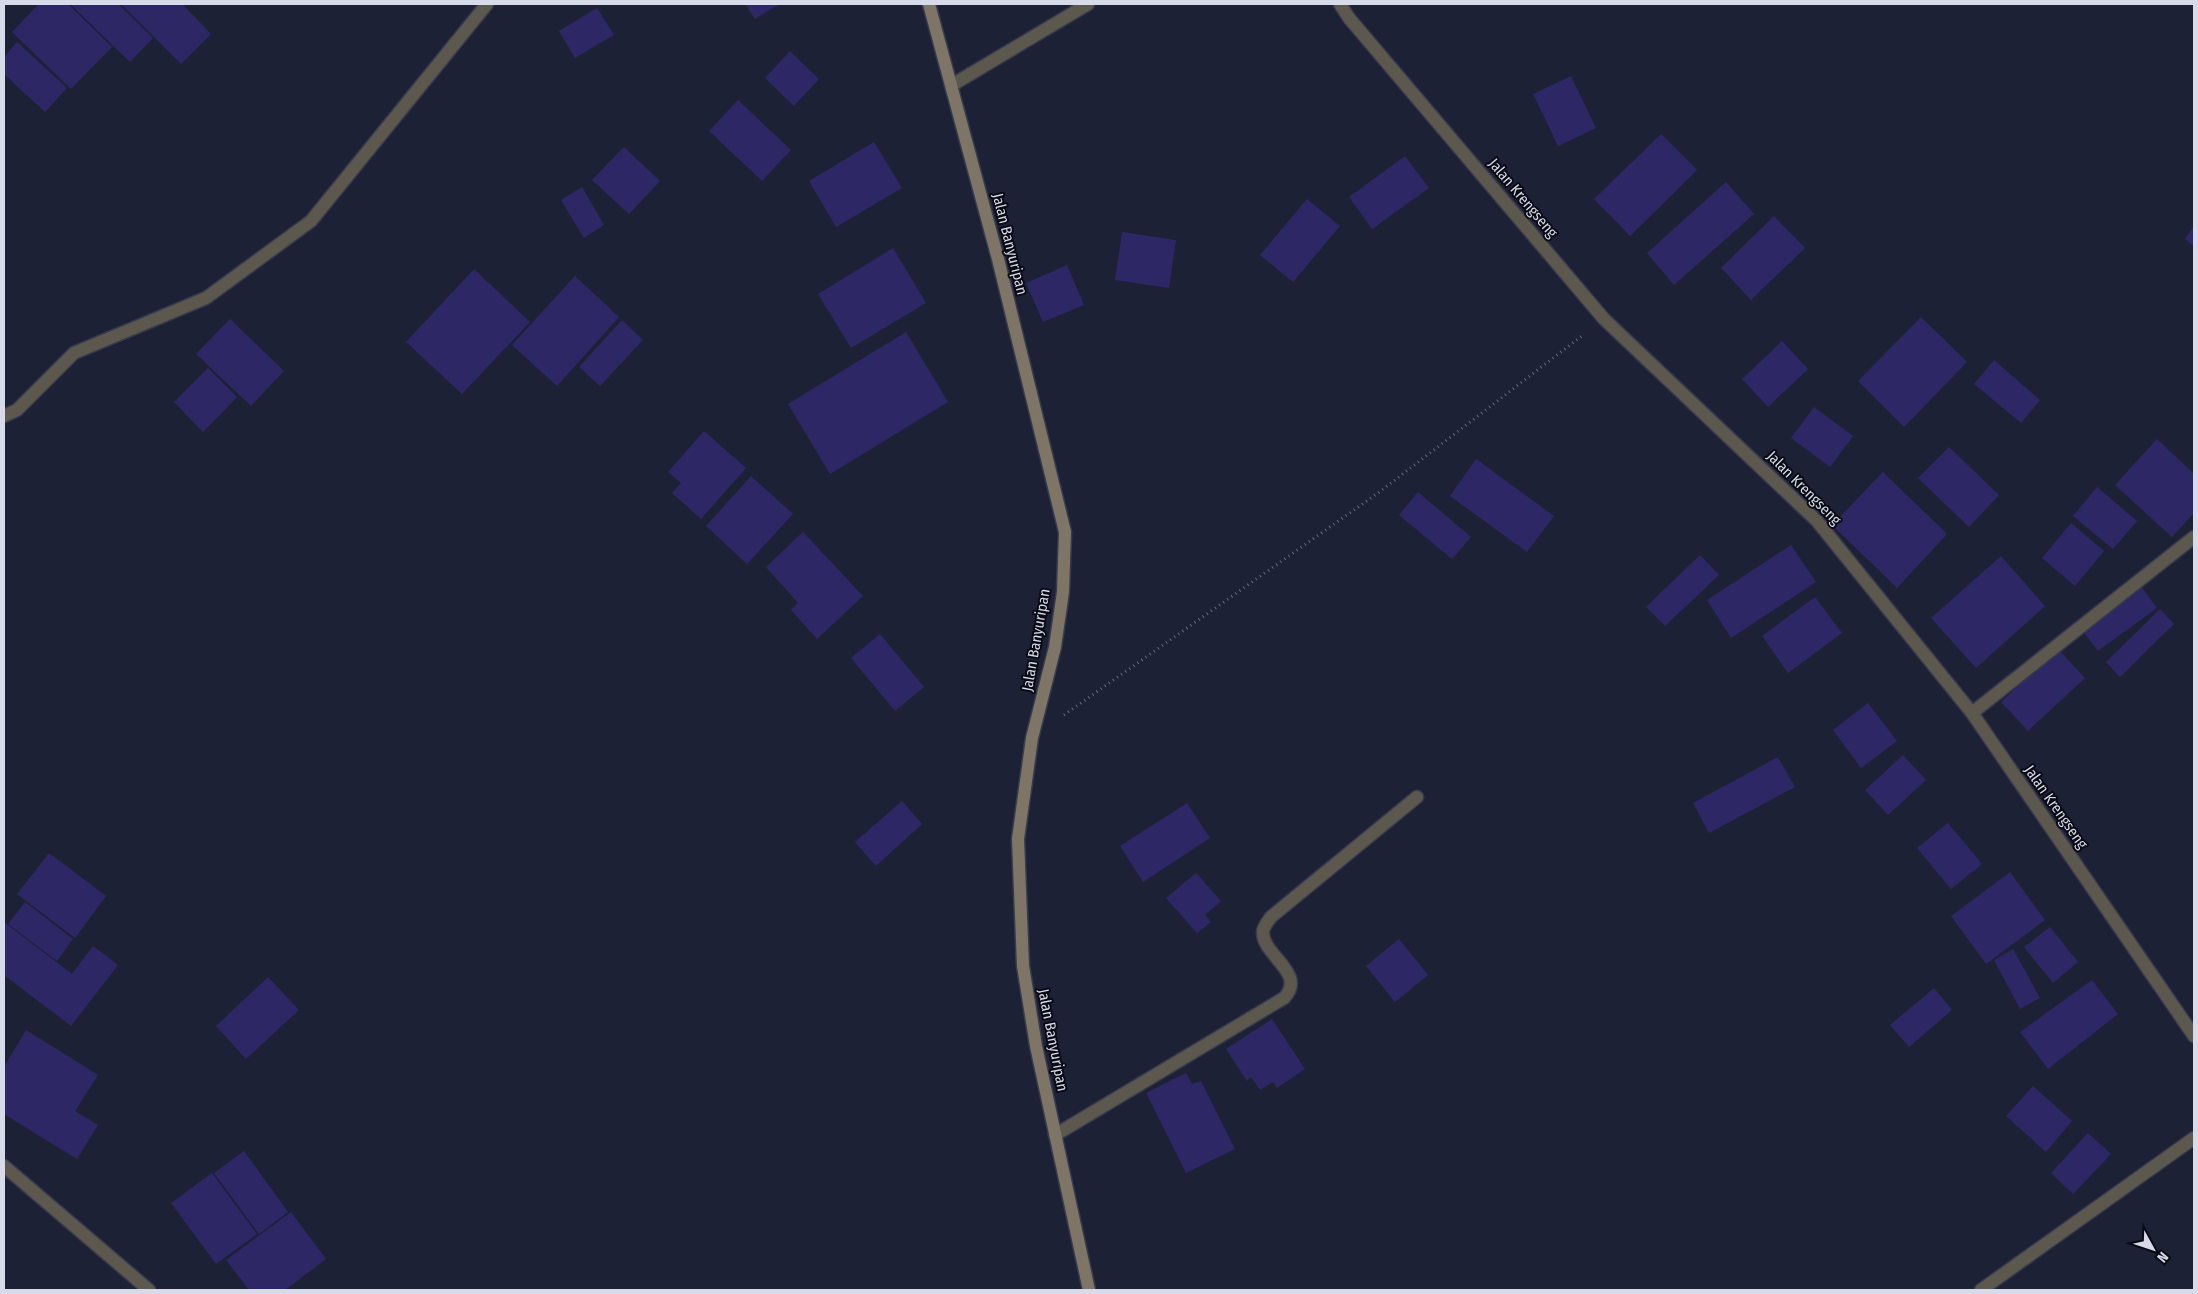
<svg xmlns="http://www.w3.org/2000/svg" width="2198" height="1294" font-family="'Fira Sans Condensed',sans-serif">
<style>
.building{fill:#2e2766}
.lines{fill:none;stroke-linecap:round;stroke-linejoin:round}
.lane-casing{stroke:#373b4e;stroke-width:15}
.street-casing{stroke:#373b4e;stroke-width:15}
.secondary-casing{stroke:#373b4e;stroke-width:15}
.path{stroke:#666a7b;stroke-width:3;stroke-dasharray:1 4;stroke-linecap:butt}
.lane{stroke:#5d584e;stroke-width:12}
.street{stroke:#5d584e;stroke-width:12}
.secondary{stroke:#7e7566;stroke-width:12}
.labels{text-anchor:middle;stroke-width:4;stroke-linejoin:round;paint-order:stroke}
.street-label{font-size:15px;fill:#d7dbe9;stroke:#090b14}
</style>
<rect width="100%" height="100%" fill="#1d2135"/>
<!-- building -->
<g class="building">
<polygon points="39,4 68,4 112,47 71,89 12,32"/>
<polygon points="70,4 118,4 153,38 130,62"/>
<polygon points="121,4 186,4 184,6 211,34 181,64"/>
<polygon points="745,4 780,4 755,19"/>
<polygon points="597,8 614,35 575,58 559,31"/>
<polygon points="17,42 67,88 45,112 4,74 4,57"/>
<polygon points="790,51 819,79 794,106 765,78"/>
<polygon points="1571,76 1596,128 1558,146 1533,94"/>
<polygon points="738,100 791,150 762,181 709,131"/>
<polygon points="1661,134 1697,170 1630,236 1594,199"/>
<polygon points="874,142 902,188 836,227 809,181"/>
<polygon points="624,147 660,181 629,214 592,180"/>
<polygon points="1405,156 1429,188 1372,229 1349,197"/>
<polygon points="1726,182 1754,214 1674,285 1647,253"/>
<polygon points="582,187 604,225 584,238 561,200"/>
<polygon points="1307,199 1340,226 1293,282 1260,255"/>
<polygon points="1774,216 1805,248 1751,300 1721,268"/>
<polygon points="2194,226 2194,246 2185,239"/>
<polygon points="1122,232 1176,240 1169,288 1115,280"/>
<polygon points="893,248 926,303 851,348 818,294"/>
<polygon points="1067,265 1084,305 1043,322 1026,283"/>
<polygon points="474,269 530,322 462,394 406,342"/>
<polygon points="575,276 619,317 557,386 512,345"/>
<polygon points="1921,317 1967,362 1904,427 1858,381"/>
<polygon points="230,319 284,371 251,406 196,354"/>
<polygon points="622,320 643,340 600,386 579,367"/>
<polygon points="906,332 948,402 830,474 788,404"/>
<polygon points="1782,341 1808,369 1768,407 1742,379"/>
<polygon points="1994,360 2040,400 2021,423 1974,384"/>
<polygon points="208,368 237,397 203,432 174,402"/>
<polygon points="1814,407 1853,436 1830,467 1791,438"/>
<polygon points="704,431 746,468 701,519 672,493 681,483 668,472"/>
<polygon points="2157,439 2194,474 2194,513 2172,537 2115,485"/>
<polygon points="1949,447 1999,495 1969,527 1918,478"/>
<polygon points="1476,459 1554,516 1527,552 1450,496"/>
<polygon points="1883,472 1947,534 1897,588 1832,525"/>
<polygon points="751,476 793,514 747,564 706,526"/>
<polygon points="2097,487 2137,521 2113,549 2073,516"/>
<polygon points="1418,492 1471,537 1452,559 1399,515"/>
<polygon points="2071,523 2104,551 2075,586 2042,558"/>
<polygon points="803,532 863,596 817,639 791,610 798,603 766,567"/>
<polygon points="1791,545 1816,582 1731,638 1707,600"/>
<polygon points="1700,555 1719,575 1665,626 1646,607"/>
<polygon points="2001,556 2045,606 1976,668 1931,618"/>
<polygon points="2140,585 2157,608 2098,651 2081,629"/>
<polygon points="1815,597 1842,633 1788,673 1762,636"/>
<polygon points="2160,609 2174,624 2120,677 2106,662"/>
<polygon points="880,634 924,687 895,711 851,658"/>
<polygon points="2058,649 2085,678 2028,731 2001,702"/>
<polygon points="1868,703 1897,741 1861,768 1833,730"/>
<polygon points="1903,755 1926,780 1888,815 1865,790"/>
<polygon points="1778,757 1795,787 1709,833 1693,803"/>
<polygon points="902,801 922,824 876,866 855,842"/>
<polygon points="1187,803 1210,838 1143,882 1120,846"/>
<polygon points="1948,823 1982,864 1951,889 1917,848"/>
<polygon points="49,853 106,896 75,938 17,894"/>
<polygon points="2010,872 2045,920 1986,964 1951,916"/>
<polygon points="1196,873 1221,901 1205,915 1211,922 1197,933 1166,898"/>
<polygon points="25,902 73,939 57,961 8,924"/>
<polygon points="4,922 72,974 93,946 118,965 71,1026 4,975"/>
<polygon points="2050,927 2078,962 2053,983 2024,947"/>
<polygon points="1399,939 1428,975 1395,1002 1366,966"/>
<polygon points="2013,949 2040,998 2020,1009 1994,960"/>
<polygon points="268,977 299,1010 246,1059 216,1026"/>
<polygon points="2092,980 2118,1014 2048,1069 2020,1032"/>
<polygon points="1934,988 1952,1010 1909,1047 1890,1025"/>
<polygon points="1272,1019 1305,1069 1277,1088 1273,1082 1260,1090 1251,1077 1247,1081 1226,1049"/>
<polygon points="26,1030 98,1075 75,1111 98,1125 77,1159 4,1114 4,1067"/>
<polygon points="1186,1073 1192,1084 1201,1081 1235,1149 1186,1173 1146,1093"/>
<polygon points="2033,1086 2072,1121 2046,1152 2006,1116"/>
<polygon points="2088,1133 2111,1154 2073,1194 2051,1173"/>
<polygon points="244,1151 288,1212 259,1234 214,1173"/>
<polygon points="212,1173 257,1234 216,1264 171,1203"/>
<polygon points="291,1212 326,1259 285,1290 249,1290 226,1260"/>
</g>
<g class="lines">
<!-- lane casing -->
<g class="lane-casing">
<path id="lane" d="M1055,1135l229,-137c24,-25 -23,-43 -21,-67 1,-5 5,-10 8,-14l146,-120"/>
</g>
<!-- street casing -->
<g class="street-casing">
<g id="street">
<polyline points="1340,4 1349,18 1604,319 1817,521 1972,713 2194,1036"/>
<polyline points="952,85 1088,4"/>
<polyline points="4,416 17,410 74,353 206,298 311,221 487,4"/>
<polyline points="1972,713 2194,537"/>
<polyline points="4,1166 149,1290"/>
<polyline points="1981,1290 2194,1138"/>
</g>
</g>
<!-- secondary casing -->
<g class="secondary-casing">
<polyline id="secondary" points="929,4 998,259 1065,532 1063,592 1055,647 1032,738 1018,839 1023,966 1036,1046 1089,1290"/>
</g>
<!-- path -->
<polyline class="path" points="1064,715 1378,493 1583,335"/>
<!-- lane -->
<use href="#lane" class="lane"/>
<!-- street -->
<use href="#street" class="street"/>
<!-- secondary -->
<use href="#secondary" class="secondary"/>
</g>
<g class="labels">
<!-- street labels -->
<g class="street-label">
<text transform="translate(1523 198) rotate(50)" y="5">Jalan Krengseng</text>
<text transform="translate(1010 244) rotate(76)" y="5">Jalan Banyuripan</text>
<text transform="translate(1804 488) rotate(45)" y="5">Jalan Krengseng</text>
<text transform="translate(1036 640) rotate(-80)" y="5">Jalan Banyuripan</text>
<text transform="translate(2056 807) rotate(55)" y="5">Jalan Krengseng</text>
<text transform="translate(1053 1040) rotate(79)" y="5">Jalan Banyuripan</text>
</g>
</g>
<!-- border -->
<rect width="2198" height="1294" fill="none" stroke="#d7dbe9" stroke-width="10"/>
<!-- north arrow -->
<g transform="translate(2153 1249) rotate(130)" stroke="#090b14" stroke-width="4" paint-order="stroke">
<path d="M0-4L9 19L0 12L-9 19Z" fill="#d7dbe9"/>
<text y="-8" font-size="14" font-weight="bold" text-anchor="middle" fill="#d7dbe9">N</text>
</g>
</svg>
